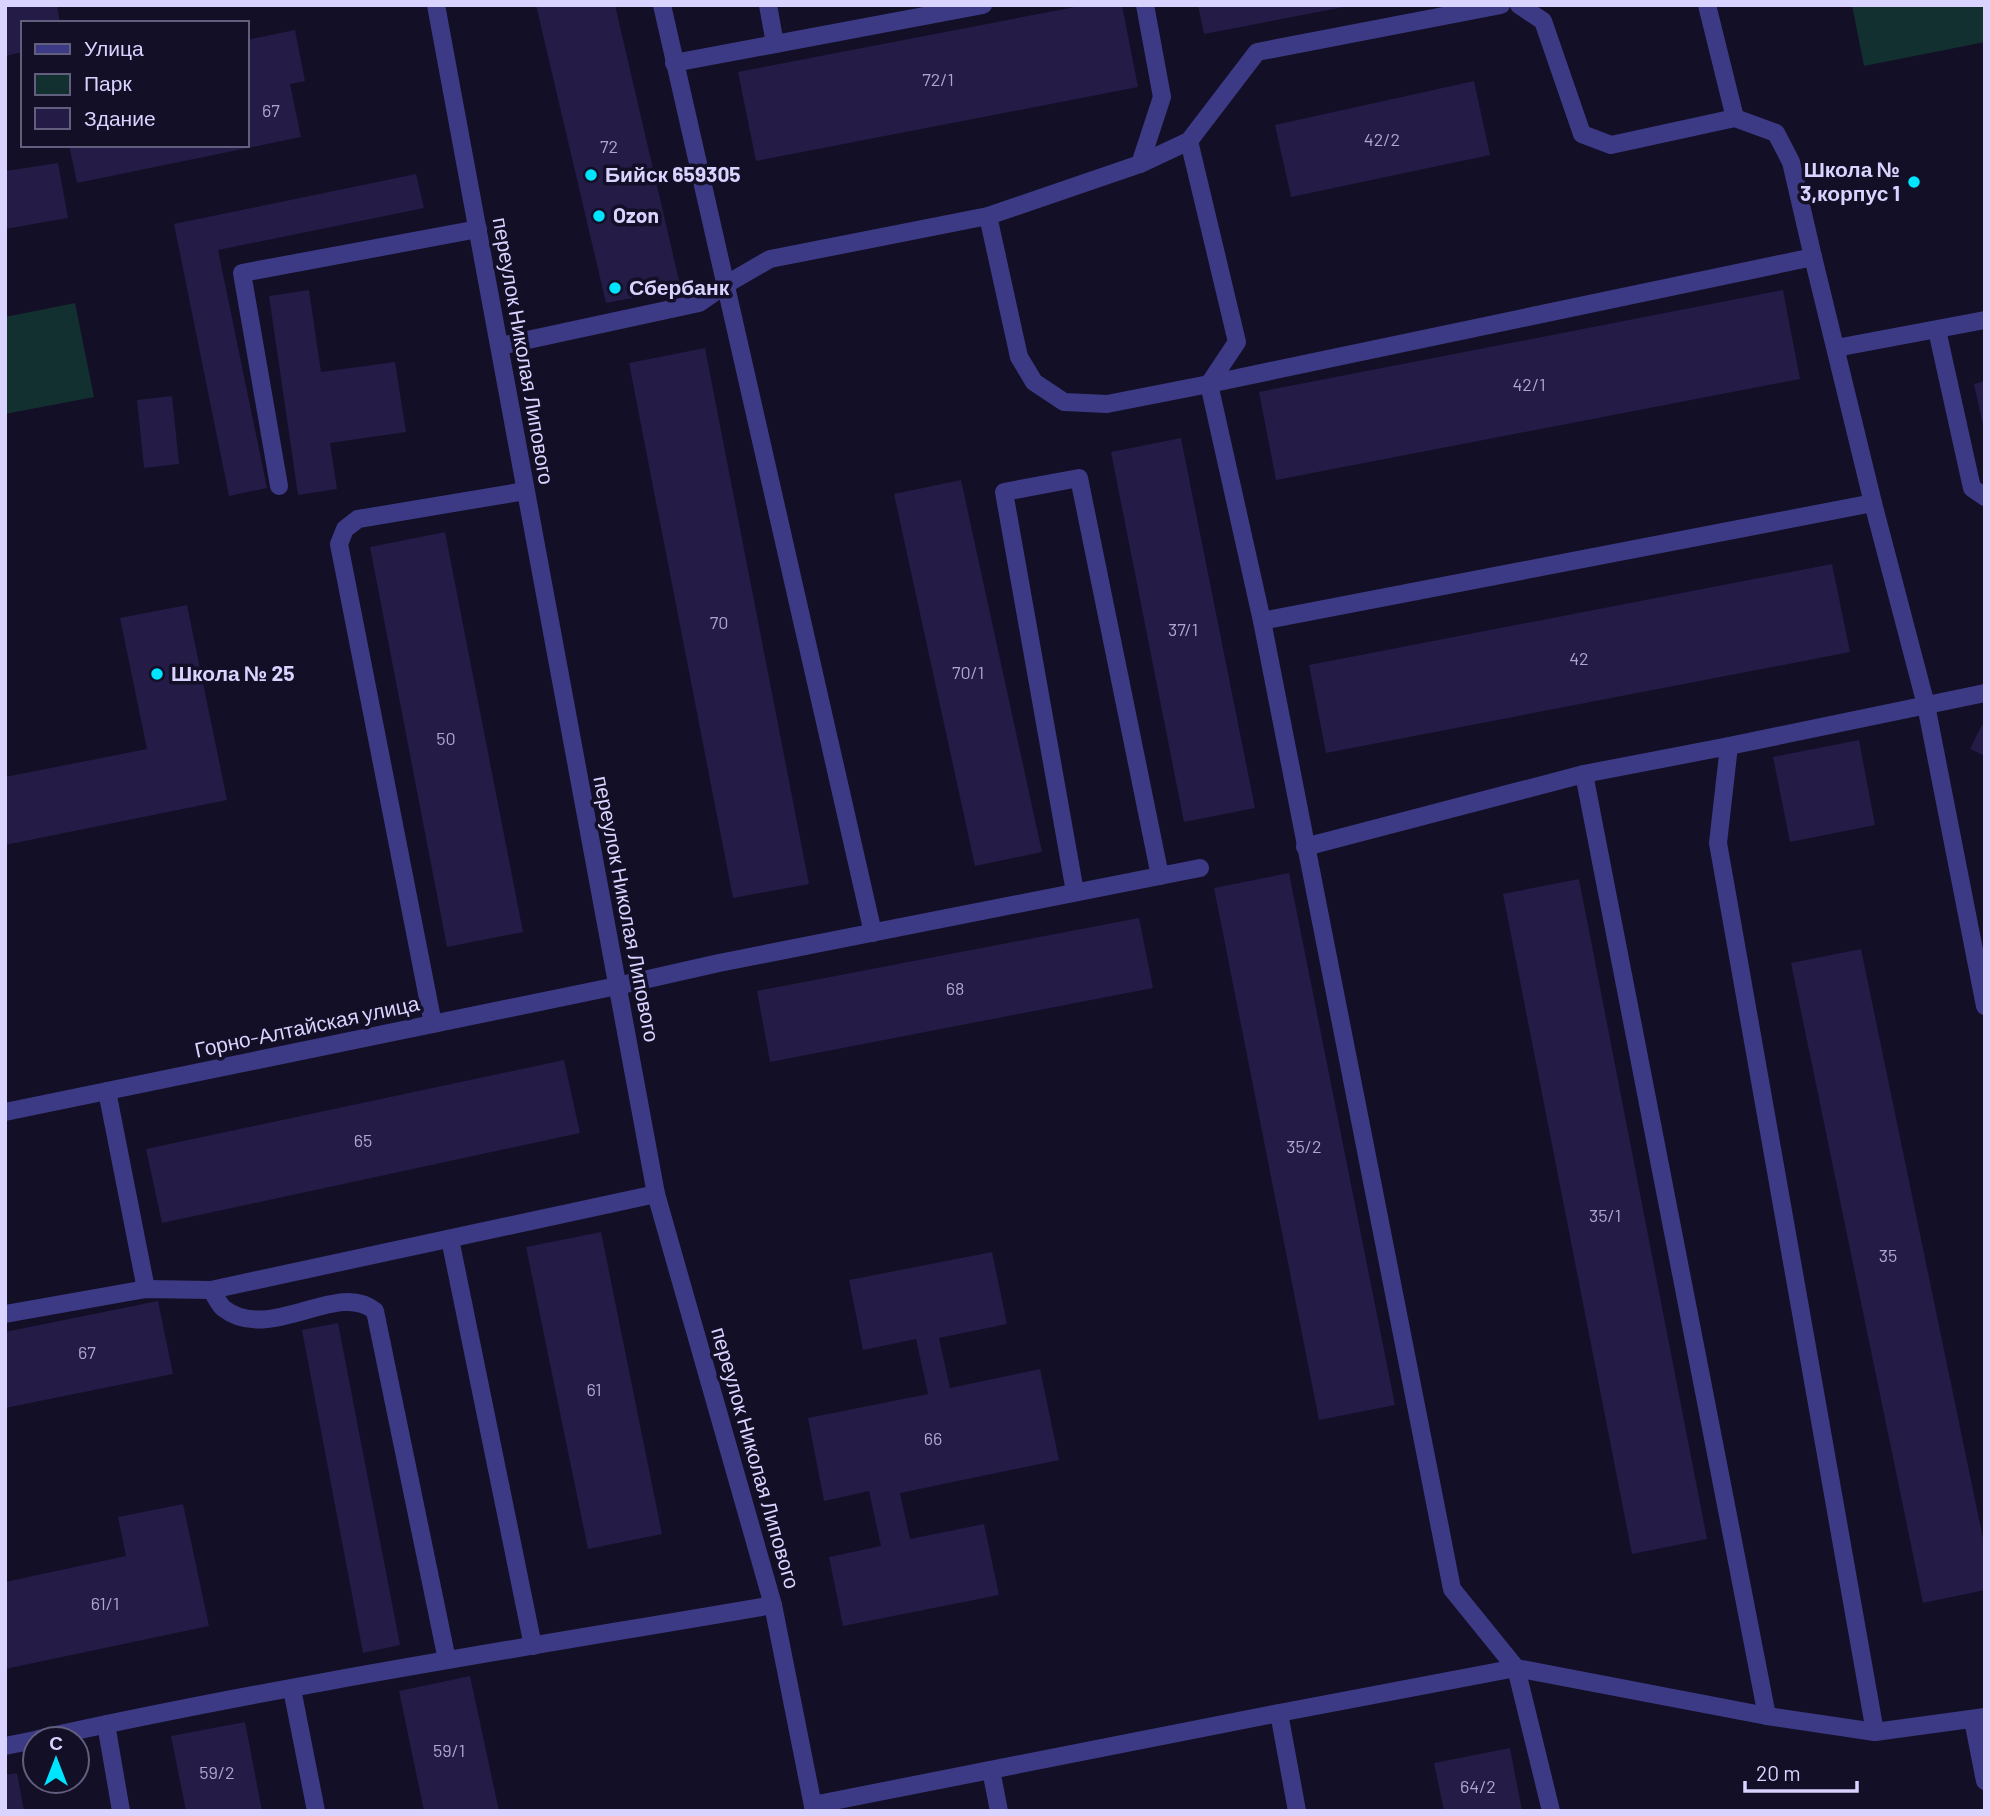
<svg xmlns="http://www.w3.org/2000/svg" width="1990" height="1816" font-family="Barlow,sans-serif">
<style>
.green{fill:#12302f}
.building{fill:#241b47}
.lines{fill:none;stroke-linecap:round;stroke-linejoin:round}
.service{stroke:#3d3a85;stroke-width:18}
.minor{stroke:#3d3a85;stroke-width:18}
.poi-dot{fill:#00e5ff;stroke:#130f26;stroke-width:2.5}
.labels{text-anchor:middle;stroke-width:7;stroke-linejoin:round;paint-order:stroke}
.number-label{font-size:18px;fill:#aca6d1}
.poi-label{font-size:21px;font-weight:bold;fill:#d9d4ff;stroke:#130f26;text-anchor:start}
.street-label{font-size:21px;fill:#d9d4ff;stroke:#130f26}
</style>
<rect width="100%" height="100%" fill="#130f26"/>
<!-- green -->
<g class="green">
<polygon points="1852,5 1985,5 1985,42 1864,66"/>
<polygon points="75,303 94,397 5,414 5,317"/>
</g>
<!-- building -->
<g class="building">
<polygon points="5,5 57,5 60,23 23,23 23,52 5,56"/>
<polygon points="536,5 615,5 681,289 606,303"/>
<polygon points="1085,5 1122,5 1138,87 756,161 738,72"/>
<polygon points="1198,5 1344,5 1344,7 1204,34"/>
<polygon points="295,30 305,81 290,84 301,137 77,183 69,145 247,145 247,40"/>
<polygon points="1474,81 1490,155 1291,197 1275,125"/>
<polygon points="58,163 68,218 5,229 5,171"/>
<polygon points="416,174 424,208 218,250 267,488 229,496 174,224"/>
<polygon points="309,290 321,372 395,362 406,432 330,443 337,489 298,495 269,296"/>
<polygon points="1783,290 1800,379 1276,480 1259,392"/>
<polygon points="705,348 809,884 733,898 629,363"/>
<polygon points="1985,381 1985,430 1984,430 1974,384"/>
<polygon points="172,396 179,464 144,468 137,400"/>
<polygon points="1181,438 1255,808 1184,822 1111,452"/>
<polygon points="961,480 1042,852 975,866 894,494"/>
<polygon points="445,532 523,932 447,947 370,547"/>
<polygon points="1832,564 1850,652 1326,753 1309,665"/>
<polygon points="187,605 227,800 5,845 5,777 147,749 120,618"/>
<polygon points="1982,725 1985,726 1985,756 1970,749"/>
<polygon points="1859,740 1875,825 1790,842 1773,757"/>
<polygon points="1289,873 1395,1405 1319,1420 1214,888"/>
<polygon points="1579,879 1707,1539 1632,1554 1503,894"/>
<polygon points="1139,918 1153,988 770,1062 757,991"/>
<polygon points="1861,949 1985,1548 1985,1590 1923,1603 1791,963"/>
<polygon points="564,1060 580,1133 162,1223 146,1149"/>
<polygon points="601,1232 662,1534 588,1549 526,1247"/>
<polygon points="992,1252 1007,1324 939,1338 950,1388 1040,1369 1059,1460 900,1493 910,1539 984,1524 999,1595 843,1626 829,1557 881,1546 869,1491 824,1501 808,1418 928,1394 916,1339 863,1350 849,1280"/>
<polygon points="158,1301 173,1374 5,1408 5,1332"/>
<polygon points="338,1323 400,1645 363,1653 302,1330"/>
<polygon points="183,1504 209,1626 5,1669 5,1582 126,1556 118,1517"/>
<polygon points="470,1676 499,1811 424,1811 399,1691"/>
<polygon points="245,1722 262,1811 186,1811 171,1736"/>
<polygon points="1510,1748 1522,1811 1444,1811 1434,1763"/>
<polygon points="17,1773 24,1811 5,1811 5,1775"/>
</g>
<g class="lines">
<!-- service -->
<g class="service">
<polyline points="662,5 873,933"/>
<polyline points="768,5 775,44"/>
<polyline points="1519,5 1543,21 1582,134 1611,145 1735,118 1776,133 1791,162 1813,257"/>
<polyline points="1707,5 1735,118"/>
<polyline points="674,63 983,5"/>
<polyline points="1189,141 1237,342 1209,384 1262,621 1452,1589 1516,1668 1767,1716 1875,1732"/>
<polyline points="1140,164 1189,141 1257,52 1501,5"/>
<polyline points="988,216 1019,357 1034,382 1064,402 1107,404 1209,384 1813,257 1873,503 1926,705"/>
<polyline points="1937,330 1972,488 1985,497"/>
<polyline points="500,346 699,303 725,285 770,259 988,216 1140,164 1162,97 1145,5"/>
<polyline points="1836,348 1985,320"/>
<polyline points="279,486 242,273 478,229"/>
<polyline points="1262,621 1873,503"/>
<polyline points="1985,693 1729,746 1718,843 1875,1732 1985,1717"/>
<polyline points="1584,774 1767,1716"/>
<polyline points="1305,847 1584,774 1729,746"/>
<polyline points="1075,892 1004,492 1079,478 1160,876"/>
<polyline points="617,986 719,963 1200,868"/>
<polyline points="433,1024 339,544 345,529 358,519 525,491"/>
<polyline points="107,1091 146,1289"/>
<polyline points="450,1239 533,1646"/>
<path d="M211,1290c4,5 7,13 12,18 47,37 114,-29 152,3l72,349"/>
<polyline points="5,1314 146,1289 211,1290 656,1194"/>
<polyline points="292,1689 316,1811"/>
<polyline points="1973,1720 1985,1781"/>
<polyline points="106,1724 121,1811"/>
<path d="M38,1739c243,-54 490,-92 735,-134"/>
<polyline points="5,1746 35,1740"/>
<polyline points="991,1770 999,1811"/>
<polyline points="813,1805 1279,1713"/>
<polyline points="1297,1811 1279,1713 1516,1668 1551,1811"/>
</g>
<!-- minor -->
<g class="minor">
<polyline points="436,5 656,1194 773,1605 814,1811"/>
<polyline points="1926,705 1985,1006"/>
<polyline points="5,1112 617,986"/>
</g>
</g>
<!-- markers -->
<g class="poi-dot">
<circle cx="591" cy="175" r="7"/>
<circle cx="1914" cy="182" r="7"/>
<circle cx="599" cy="216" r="7"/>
<circle cx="615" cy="288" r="7"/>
<circle cx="157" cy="674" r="7"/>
</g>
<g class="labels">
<!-- number labels -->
<g class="number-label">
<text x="938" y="86">72/1</text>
<text x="271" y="117">67</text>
<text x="1382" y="146">42/2</text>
<text x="609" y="153">72</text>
<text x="1529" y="391">42/1</text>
<text x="719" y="629">70</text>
<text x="1183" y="636">37/1</text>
<text x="1579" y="665">42</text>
<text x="968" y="679">70/1</text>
<text x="446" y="745">50</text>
<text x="955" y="995">68</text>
<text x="363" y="1147">65</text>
<text x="1304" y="1153">35/2</text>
<text x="1605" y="1222">35/1</text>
<text x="1888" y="1262">35</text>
<text x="87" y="1359">67</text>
<text x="594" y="1396">61</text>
<text x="933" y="1445">66</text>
<text x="105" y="1610">61/1</text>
<text x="449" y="1757">59/1</text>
<text x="217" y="1779">59/2</text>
<text x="1478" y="1793">64/2</text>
</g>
<!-- poi labels -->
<g class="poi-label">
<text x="1900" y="177" text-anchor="end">Школа №<tspan x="1900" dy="24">3,корпус 1</tspan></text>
<text x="605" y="182">Бийск 659305</text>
<text x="613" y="223">Ozon</text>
<text x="629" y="295">Сбербанк</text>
<text x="171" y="681">Школа № 25</text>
</g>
<!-- street labels -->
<g class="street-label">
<text transform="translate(523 351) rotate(80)" y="7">переулок Николая Липового</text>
<text transform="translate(626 909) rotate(79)" y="7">переулок Николая Липового</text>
<text transform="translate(307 1027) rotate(-12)" y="7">Горно-Алтайская улица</text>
<text transform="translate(755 1458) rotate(74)" y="7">переулок Николая Липового</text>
</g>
</g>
<!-- border -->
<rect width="1990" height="1816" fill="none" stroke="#d9d4ff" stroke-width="14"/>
<!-- legend -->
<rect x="21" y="21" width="228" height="126" fill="#130f26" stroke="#625e7d" stroke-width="2"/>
<rect x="35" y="44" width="35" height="10" fill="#3d3a85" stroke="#625e7d" stroke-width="2"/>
<text x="84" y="56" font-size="21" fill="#d9d4ff">Улица</text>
<rect x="35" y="74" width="35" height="21" fill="#12302f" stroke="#625e7d" stroke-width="2"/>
<text x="84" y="91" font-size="21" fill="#d9d4ff">Парк</text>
<rect x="35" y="108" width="35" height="21" fill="#241b47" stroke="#625e7d" stroke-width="2"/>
<text x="84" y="126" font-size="21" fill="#d9d4ff">Здание</text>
<!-- north arrow -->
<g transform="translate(56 1760)"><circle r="33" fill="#130f26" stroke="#625e7d" stroke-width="2"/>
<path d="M0-5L12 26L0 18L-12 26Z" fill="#00e5ff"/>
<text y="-10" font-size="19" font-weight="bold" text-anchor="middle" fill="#d9d4ff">С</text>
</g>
<!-- scale -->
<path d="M1745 1781v10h112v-10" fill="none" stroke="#d9d4ff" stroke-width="3.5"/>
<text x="1756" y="1781" font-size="21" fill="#d9d4ff" stroke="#130f26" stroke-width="5" paint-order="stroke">20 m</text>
</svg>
